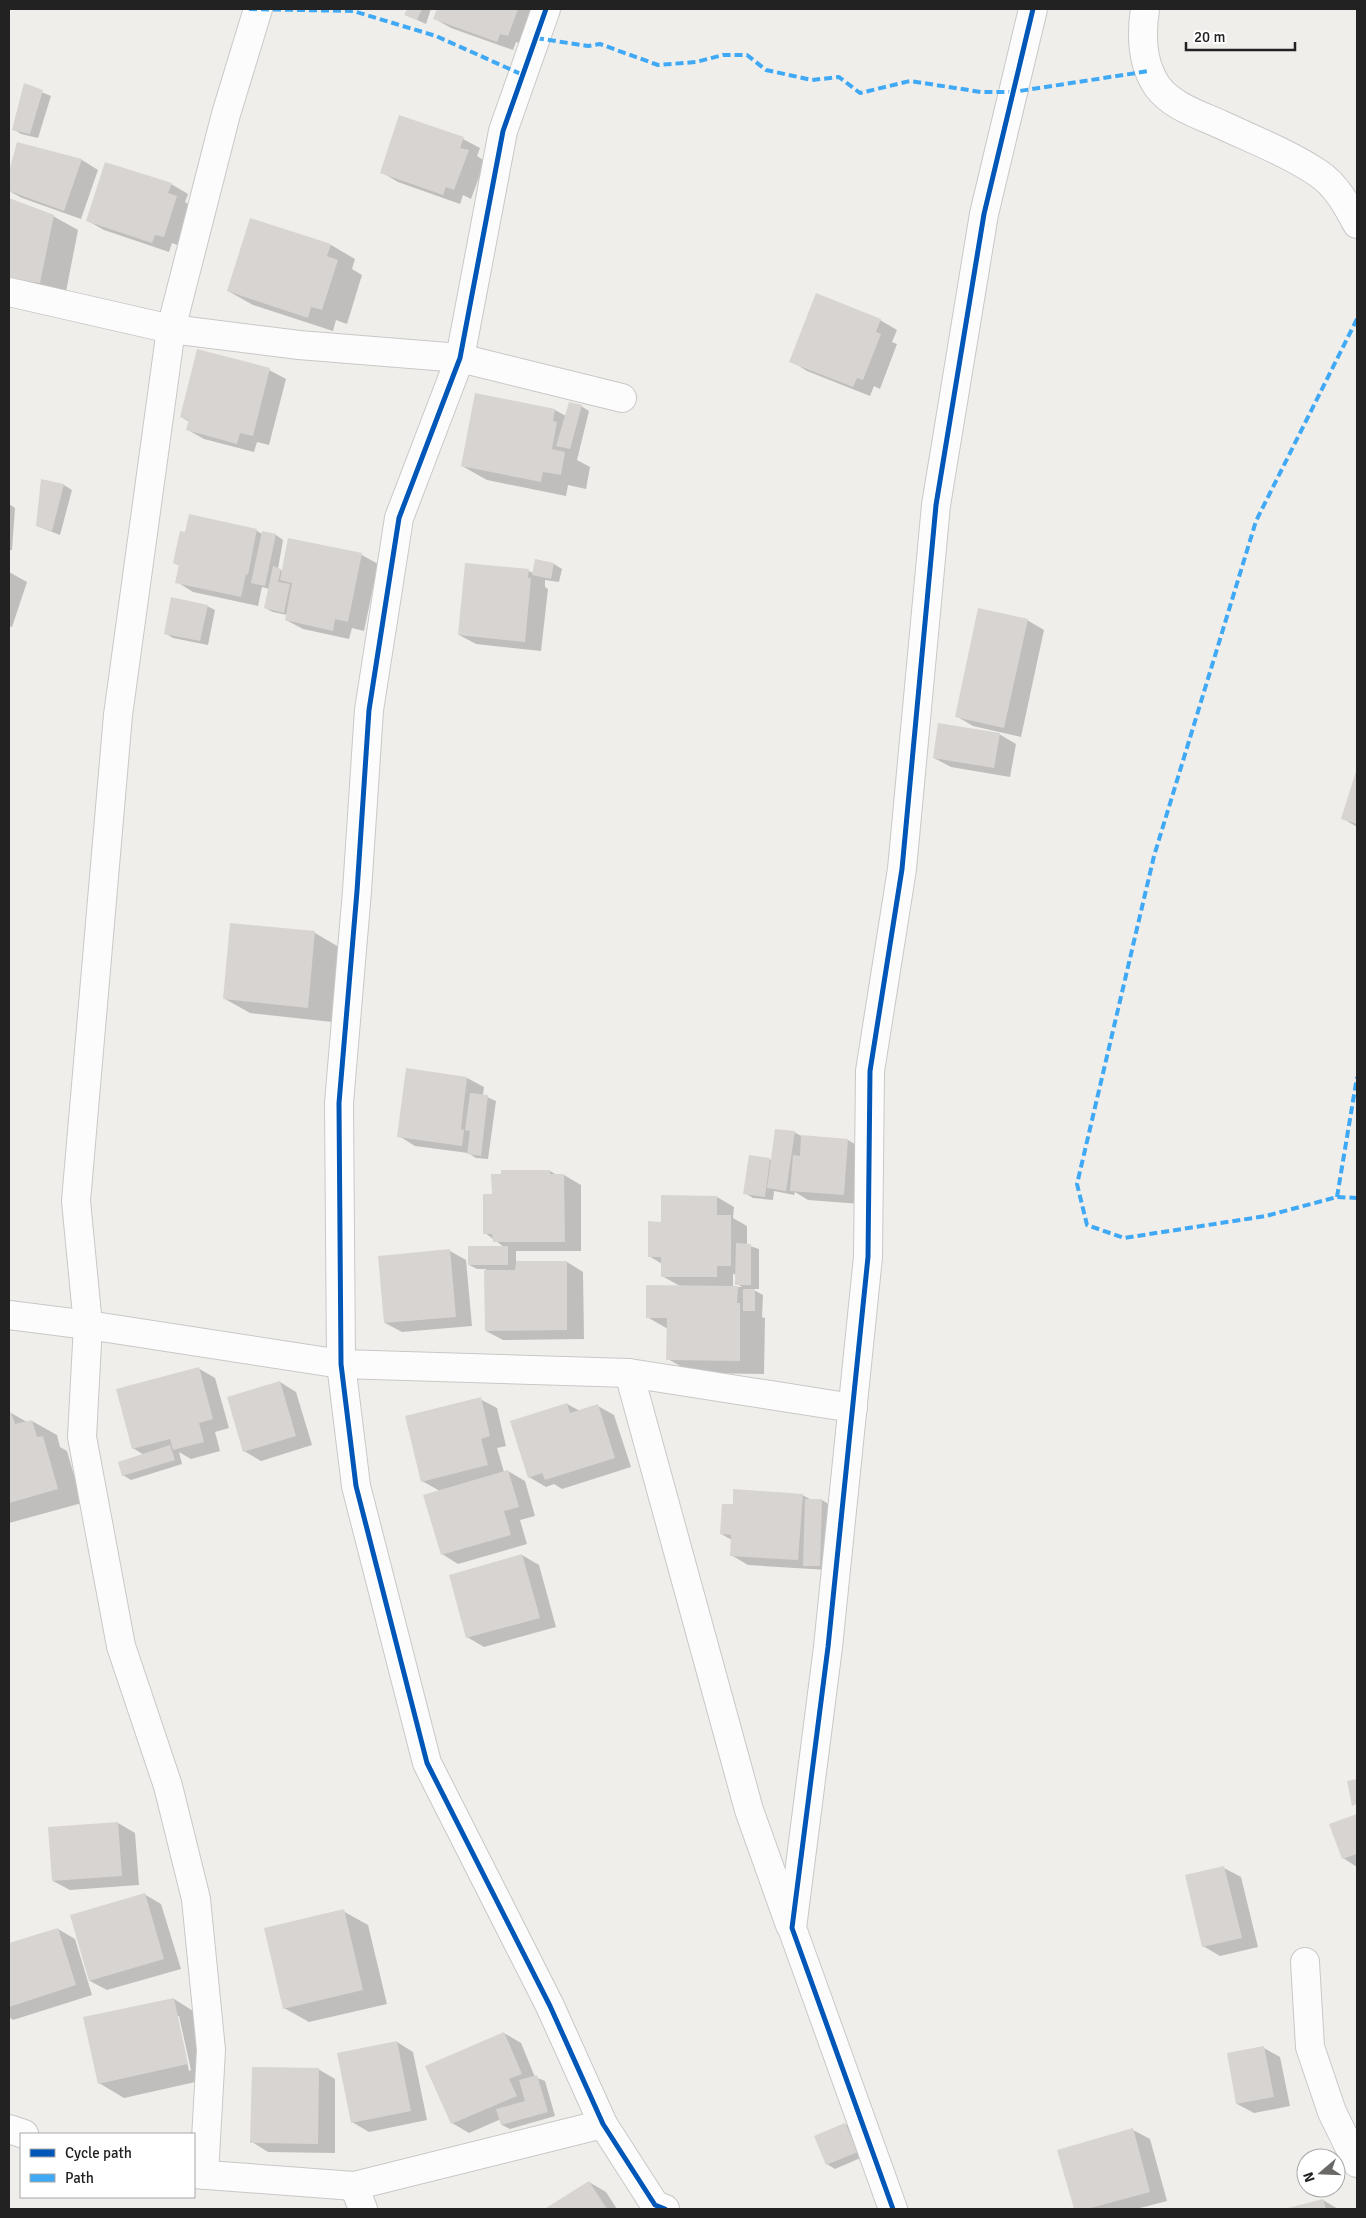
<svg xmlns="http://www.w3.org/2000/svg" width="1366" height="2218" font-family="Signika,sans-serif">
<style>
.shadow{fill:#0003;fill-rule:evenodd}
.building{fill:#d7d4d2}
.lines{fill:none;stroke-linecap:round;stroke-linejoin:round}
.minor-casing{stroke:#c9c8c7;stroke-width:30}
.minor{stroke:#fdfcfc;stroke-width:28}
.quiet{stroke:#3fa9f5;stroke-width:4;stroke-dasharray:8 4;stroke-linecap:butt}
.cycleway-casing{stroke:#fff;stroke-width:8}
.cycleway{stroke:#0057b8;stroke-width:5}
</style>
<rect width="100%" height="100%" fill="#f0eeeb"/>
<!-- shadow -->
<g class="shadow">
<polygon points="408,9 431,9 426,24 406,15"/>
<polygon points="438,9 537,9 525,45 516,42 513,50 451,28 435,19"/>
<polygon points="24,85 51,96 38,138 21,134 13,129"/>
<polygon points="463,139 480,148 477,156 485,161 471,199 463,195 460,204 398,182 381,172"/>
<polygon points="18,143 82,160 98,170 81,219 22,198 9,191 9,177"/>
<polygon points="171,184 188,194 185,202 193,207 180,246 172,243 169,252 104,230 88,221"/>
<polygon points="9,200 53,216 78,230 65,297 9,289"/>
<polygon points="331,245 355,259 352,269 362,275 347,324 336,320 333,331 253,305 228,291"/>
<polygon points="880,320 897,330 892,342 897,344 880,389 874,386 870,396 807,371 791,361"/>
<polygon points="269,370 286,379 269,445 257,442 254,452 204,439 188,430 190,422 181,417"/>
<polygon points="581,406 589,411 577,460 590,467 586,489 568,485 566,496 487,480 462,466 555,410 566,416"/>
<polygon points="42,481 64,485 72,490 60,535 37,526"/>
<polygon points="9,504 15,508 12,550 9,550"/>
<polygon points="190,516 257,531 262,534 276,535 283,540 278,569 283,571 362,555 378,564 364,631 352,628 349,639 303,629 286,620 287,615 273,612 265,608 269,589 262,587 258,606 193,592 177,582 180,566 174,563 186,534"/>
<polygon points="536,560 554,564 562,569 559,582 545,580 545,587 548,589 541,651 476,644 459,635 529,571 533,573"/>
<polygon points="9,572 27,582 12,627 9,626"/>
<polygon points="207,606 215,610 208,645 173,638 165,633"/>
<polygon points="1027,620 1044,630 1021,737 973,726 956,716"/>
<polygon points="999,734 1016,744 1010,777 951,767 934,758"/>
<polygon points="1357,771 1357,827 1342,818"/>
<polygon points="315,933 339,947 332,1022 250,1013 225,999"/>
<polygon points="467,1078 484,1087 483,1095 496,1101 488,1159 476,1158 468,1153 415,1146 399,1136"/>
<polygon points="794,1132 803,1137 848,1140 865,1150 861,1204 808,1200 795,1192 794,1195 774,1191 773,1200 753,1198 745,1193 750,1157 772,1160"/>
<polygon points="550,1171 557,1175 564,1175 581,1185 581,1251 516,1251 516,1263 567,1262 583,1272 584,1339 503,1340 486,1331 486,1269 477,1269 469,1265 504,1247 485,1233 493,1195"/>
<path d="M717,1197l17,10 -1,11 14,8v19l12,4v40h-7l11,6 -1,22 3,1 -1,56 -72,-1 -24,-14v-30l-21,-12 33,-31 -18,-10v-12l-13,-8 13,-33zM733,1274l4,1v9l5,3h-9z"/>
<polygon points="450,1251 466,1260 472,1326 402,1332 385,1323"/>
<polygon points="198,1368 215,1378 229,1428 215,1432 220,1451 191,1459 179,1452 182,1464 131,1480 123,1475 144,1455 133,1448"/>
<polygon points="280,1382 296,1392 312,1445 261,1461 244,1451"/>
<polygon points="480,1399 497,1408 506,1446 497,1448 504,1472 508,1471 525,1481 535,1516 520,1520 527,1544 458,1564 442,1554 440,1491 422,1481"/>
<polygon points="567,1404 580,1411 598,1406 614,1415 631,1467 562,1489 554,1484 546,1487 529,1477 512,1422"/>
<polygon points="11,1413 27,1422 32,1421 57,1435 60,1447 67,1451 82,1503 9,1523 9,1414"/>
<polygon points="802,1495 812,1500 822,1500 830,1505 828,1570 748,1565 731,1555 732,1540 721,1534 734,1506"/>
<polygon points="522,1555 539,1565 556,1627 484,1647 467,1637"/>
<polygon points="1357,1815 1357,1867 1343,1858 1331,1824"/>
<polygon points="118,1823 135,1833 139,1885 70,1890 53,1881"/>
<polygon points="1224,1868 1241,1877 1258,1947 1220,1956 1203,1946"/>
<polygon points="144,1894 161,1904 181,1969 107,1990 90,1981 71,1916"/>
<polygon points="343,1911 368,1925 387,2004 309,2022 284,2008"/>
<polygon points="58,1929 75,1939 92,1995 13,2020 9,2017 9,1944"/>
<path d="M174,1999l24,15 15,64 -89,20 -25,-15zM177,2016h2l12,54 -2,1z"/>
<polygon points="504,2033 521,2043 535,2077 545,2081 555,2116 510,2129 502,2125 501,2119 469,2133 452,2123"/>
<polygon points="397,2042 413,2052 427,2120 369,2132 352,2122"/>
<polygon points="1264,2048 1280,2057 1290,2106 1254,2113 1237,2104"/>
<polygon points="318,2069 335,2079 335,2153 268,2152 252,2142"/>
<polygon points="845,2124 853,2129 865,2156 835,2169 827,2164"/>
<polygon points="1133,2130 1150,2139 1167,2201 1136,2209 1075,2209 1058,2151"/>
<polygon points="589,2182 606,2192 617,2209 548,2209"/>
<polygon points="1323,2200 1338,2209 1287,2209"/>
</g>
<!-- building -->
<g class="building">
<polygon points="407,9 422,9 417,20 404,15"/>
<polygon points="437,9 518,9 508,36 500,34 497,42 433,19"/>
<polygon points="24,83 43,90 30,134 12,130"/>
<polygon points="399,115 464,137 460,148 469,150 454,190 446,187 443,195 380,173"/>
<polygon points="17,142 82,159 64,211 9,191 9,172"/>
<polygon points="105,162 172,183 168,193 177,196 164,237 155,235 152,243 86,221"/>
<polygon points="9,198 54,215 40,283 9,279"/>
<polygon points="250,218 331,244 327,256 338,260 322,310 311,307 308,318 227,291"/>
<polygon points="816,293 881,319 876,332 881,334 863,380 857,378 853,387 789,362"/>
<polygon points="197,349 270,368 253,436 240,433 237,444 186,430 189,420 180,417"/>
<polygon points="475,393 555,409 553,421 557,422 552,449 565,452 561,475 543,472 541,482 461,466"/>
<polygon points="569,402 582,405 570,449 556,446"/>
<polygon points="41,479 64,484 52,531 36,526"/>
<polygon points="189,514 257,529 248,575 246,574 241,597 175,583 179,565 173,563 180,531 185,532"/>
<polygon points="262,531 276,534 265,586 251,583"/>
<polygon points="288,538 362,553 348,622 335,619 333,631 285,620 292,583 280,580"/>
<polygon points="535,559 554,563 551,579 532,575"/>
<polygon points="465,563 529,569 528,578 531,578 525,642 458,635"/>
<polygon points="273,566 281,569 278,582 290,584 284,613 264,608"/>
<polygon points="171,597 208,605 200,641 164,634"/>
<polygon points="978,608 1028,619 1004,728 955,717"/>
<polygon points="938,723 1000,733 994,768 933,758"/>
<polygon points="1357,768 1357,824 1341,819"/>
<polygon points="230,923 315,931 308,1008 223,999"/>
<polygon points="406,1068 467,1077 461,1129 464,1130 462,1146 397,1137"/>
<polygon points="470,1093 488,1095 481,1156 467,1154 470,1131 465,1130"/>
<polygon points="775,1129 795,1131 786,1191 767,1188"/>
<polygon points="801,1135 848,1139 844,1195 790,1191 793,1155 800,1156"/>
<polygon points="749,1155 770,1158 765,1197 743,1194"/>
<polygon points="501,1170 550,1170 550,1174 564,1174 565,1242 493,1242 492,1234 483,1234 483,1194 492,1194 491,1174 501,1174"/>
<polygon points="661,1195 717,1196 717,1215 731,1215 731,1266 717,1266 717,1277 661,1277 661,1257 648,1257 648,1221 661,1222"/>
<polygon points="736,1243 751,1244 751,1285 735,1285"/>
<rect x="468" y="1246" width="40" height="19"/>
<polygon points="450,1249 456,1317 384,1323 378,1256"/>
<polygon points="516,1261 567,1261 567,1330 485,1331 484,1270 515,1270"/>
<polygon points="646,1285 738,1286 737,1303 740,1303 740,1361 666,1360 667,1318 646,1318"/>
<rect x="743" y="1289" width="12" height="22"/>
<polygon points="199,1367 213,1419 199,1423 204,1442 173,1450 170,1439 132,1449 116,1389"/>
<polygon points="280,1381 296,1436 243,1452 227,1397"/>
<polygon points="481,1397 490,1436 481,1439 488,1465 421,1482 405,1416"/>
<polygon points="567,1403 570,1413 598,1404 615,1458 545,1480 542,1473 528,1478 510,1421"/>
<polygon points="11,1412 15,1424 32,1420 37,1437 43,1436 58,1489 9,1503 9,1413"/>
<polygon points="170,1445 175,1460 122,1476 118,1462"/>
<polygon points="508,1470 519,1507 504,1511 511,1535 441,1555 423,1495"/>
<polygon points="733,1489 803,1494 798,1560 730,1556 731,1535 720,1534 722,1504 733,1504"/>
<polygon points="805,1499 822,1499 820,1566 803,1566"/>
<polygon points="522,1554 540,1618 466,1638 449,1575"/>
<polygon points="1357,1779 1357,1804 1352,1806 1347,1781"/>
<polygon points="1357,1814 1357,1854 1342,1859 1329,1824"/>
<polygon points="118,1822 122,1876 52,1881 48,1827"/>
<polygon points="1224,1866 1242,1938 1202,1947 1185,1875"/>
<polygon points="145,1893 164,1959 89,1981 70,1915"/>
<polygon points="344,1909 363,1990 283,2009 264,1928"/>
<polygon points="58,1928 76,1985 9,2007 9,1943"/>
<polygon points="174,1998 188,2064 98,2084 83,2017"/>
<polygon points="504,2032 522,2074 509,2079 517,2096 451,2124 425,2066"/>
<polygon points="397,2041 411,2111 351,2123 337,2053"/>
<polygon points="1264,2046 1274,2097 1236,2104 1227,2053"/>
<polygon points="252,2067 319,2068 318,2144 250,2143"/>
<polygon points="537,2075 548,2112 501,2125 496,2109 525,2101 519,2080"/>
<polygon points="845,2123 858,2152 826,2165 814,2136"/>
<polygon points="1133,2128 1150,2192 1087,2209 1074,2209 1057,2150"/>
<polygon points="589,2181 607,2209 547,2209 546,2208"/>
<polygon points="1323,2199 1326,2209 1284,2209"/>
</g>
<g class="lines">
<!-- minor casing -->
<g class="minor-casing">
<g id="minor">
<polyline points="546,9 503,131 460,358 399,518 369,710 357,891 339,1103 341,1364 356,1486 427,1763 550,2006 603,2124 655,2205 665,2209"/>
<path d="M1145,9c-4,26 -3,55 12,77 14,20 43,29 65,39 32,15 66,28 96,48 18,12 29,32 39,51"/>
<polyline points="9,292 171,329 299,345 460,358 622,398"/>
<polyline points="9,1315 88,1325 341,1364 629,1373 749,1810 790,1925"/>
<polyline points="629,1373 853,1408"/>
<polyline points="1305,1962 1310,2047 1332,2112 1357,2163"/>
<polyline points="9,2129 24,2134"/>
<polyline points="194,2174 354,2186 603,2124"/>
<polyline points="204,2175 211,2050 196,1899 168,1786 121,1646 82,1437 88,1325 76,1201 118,715 171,329 226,114 258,9"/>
<polyline points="354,2186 363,2209"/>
<polyline points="893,2209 792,1928 828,1647 868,1257 870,1071 902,869 936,505 984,214 1033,9"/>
</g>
</g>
<!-- minor -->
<use href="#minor" class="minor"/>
<!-- quiet -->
<g class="quiet">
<polyline points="249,9 353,11 436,36 523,75"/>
<polyline points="536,38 588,46 600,44 658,65 696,62 723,55 747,55 766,70 812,80 839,77 860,93 910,81 981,92 1013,92 1149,71"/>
<polyline points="1357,319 1256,521 1154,856 1077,1184 1087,1225 1124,1238 1266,1216 1337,1197 1357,1198"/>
<polyline points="1337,1197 1357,1077"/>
</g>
<!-- cycleway casing -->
<g class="cycleway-casing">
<g id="cycleway">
<polyline points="546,9 503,131 460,358 399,518 369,710 357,891 339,1103 341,1364 356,1486 427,1763 550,2006 603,2124 655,2205 665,2209"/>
<polyline points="893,2209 792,1928 828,1647 868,1257 870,1071 902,869 936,505 984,214 1033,9"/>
</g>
</g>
<!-- cycleway -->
<use href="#cycleway" class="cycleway"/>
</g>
<!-- border -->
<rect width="1366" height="2218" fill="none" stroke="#222222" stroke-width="20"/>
<!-- legend -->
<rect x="20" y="2133" width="175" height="65" fill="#ffffff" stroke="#a7a7a7"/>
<rect x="30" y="2149" width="25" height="8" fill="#0057b8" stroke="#a7a7a7"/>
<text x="65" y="2158" font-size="15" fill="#222222">Cycle path</text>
<rect x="30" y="2174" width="25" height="8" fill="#3fa9f5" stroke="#a7a7a7"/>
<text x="65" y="2183" font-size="15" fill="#222222">Path</text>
<!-- north arrow -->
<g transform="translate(1321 2173) rotate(251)"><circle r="24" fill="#ffffff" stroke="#a7a7a7"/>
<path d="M0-4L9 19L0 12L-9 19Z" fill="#6a6968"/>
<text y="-8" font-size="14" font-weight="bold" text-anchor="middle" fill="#222222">N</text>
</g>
<!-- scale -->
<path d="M1186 42v8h109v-8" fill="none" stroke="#222222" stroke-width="2.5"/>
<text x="1194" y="42" font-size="15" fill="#222222" stroke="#ffffff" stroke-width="4" paint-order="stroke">20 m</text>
</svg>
